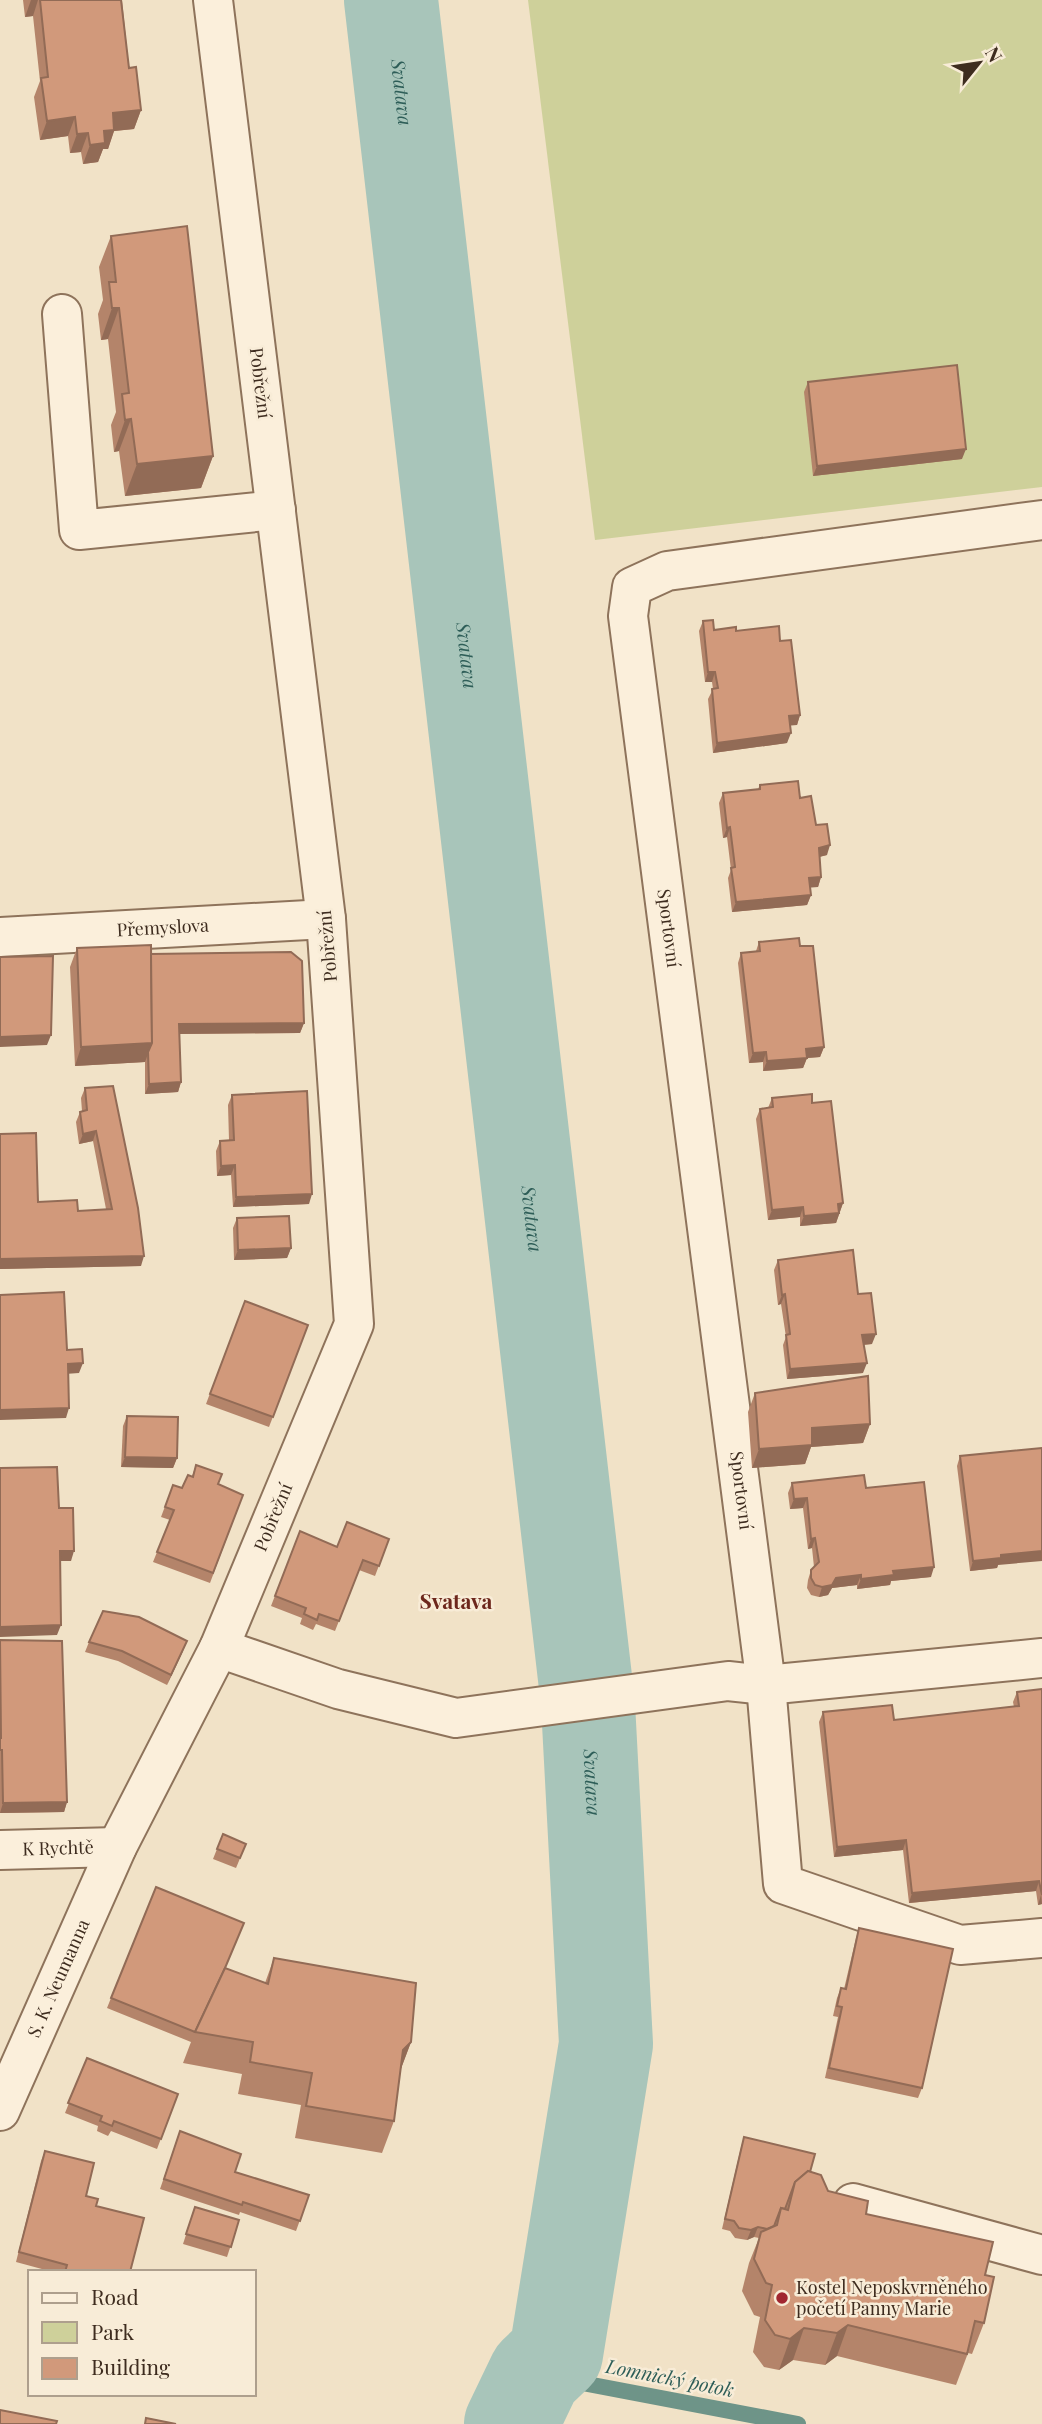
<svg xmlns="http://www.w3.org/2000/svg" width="1042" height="2424" font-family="'Playfair Display',serif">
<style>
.green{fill:#ced09a}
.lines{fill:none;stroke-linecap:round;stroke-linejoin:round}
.stream{stroke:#6e9488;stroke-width:16}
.river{stroke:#a8c5ba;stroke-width:94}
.minor-casing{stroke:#8e735b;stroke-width:42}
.minor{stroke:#fbefdb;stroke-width:38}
.wall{fill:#b4846a}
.shaded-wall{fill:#926b56}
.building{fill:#d1997b;stroke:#926b56;stroke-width:2}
.poi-dot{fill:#a12730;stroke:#f8ecd7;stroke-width:2.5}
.labels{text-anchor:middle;stroke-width:5;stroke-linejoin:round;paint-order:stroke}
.street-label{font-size:18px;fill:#3e2c1f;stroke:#f8ecd7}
.poi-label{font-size:18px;fill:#3e2c1f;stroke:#f8ecd7;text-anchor:start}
.water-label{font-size:19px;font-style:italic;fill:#2e5e58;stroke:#f8ecd7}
.quarter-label{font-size:21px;font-weight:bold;fill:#6d271c;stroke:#f8ecd7}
</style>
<rect width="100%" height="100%" fill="#f1e2c7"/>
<!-- green -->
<polygon class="green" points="528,0 1042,0 1042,487 595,540"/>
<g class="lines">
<!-- stream -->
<polyline class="stream" points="535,2374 798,2424"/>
<!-- river -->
<path class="river" id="s1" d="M391,0l197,1704 18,340 -50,310 -21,20 -24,50"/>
<!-- minor casing -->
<g class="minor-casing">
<g id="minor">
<polyline points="62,314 79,530 276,510"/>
<path id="s2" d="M1042,520l-375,51 -35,16 -4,29 138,1069 17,199 177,61 82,-7"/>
<path id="s3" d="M0,937l326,-18"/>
<polyline points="219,1648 338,1689 456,1718 728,1681 766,1685 1042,1658"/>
<path id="s4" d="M0,1850l117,-3"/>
<path id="s5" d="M0,2111l117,-264 102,-199 135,-324 -28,-405 -113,-919"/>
<polyline points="853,2203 1042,2255"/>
</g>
</g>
<!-- minor -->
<use href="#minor" class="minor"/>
</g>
<!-- wall -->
<g class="wall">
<polygon points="23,0 122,0 129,68 141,110 134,129 114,131 108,149 103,149 98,162 83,164 81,152 70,153 68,136 40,140 34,97 40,81 33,16 25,17"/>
<polygon points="111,236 213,456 201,488 125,496 119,451 114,452 111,425 116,412 108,339 101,340 98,314 103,300 99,267"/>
<polygon points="808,382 962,459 813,476 804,392"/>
<polygon points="703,621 714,630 736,631 780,641 800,715 797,725 790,725 787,743 713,753 708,699 713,689 712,682 705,682 699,631"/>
<polygon points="760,785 800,798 816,825 827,855 819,857 821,877 818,887 810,887 811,895 807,905 732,912 728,878 731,870 727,837 723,838 719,803 723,793 758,789"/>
<polygon points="759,942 800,946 824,1047 820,1057 807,1058 803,1068 763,1071 763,1062 749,1063 738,963 741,953 756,951"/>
<polygon points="77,948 151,954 304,1023 300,1033 179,1034 181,1082 178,1092 145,1094 145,1062 75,1066 70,967"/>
<polygon points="85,1088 141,1266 0,1269 0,1134 38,1202 78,1211 106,1209 93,1141 79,1144 76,1122 80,1112 82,1111 81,1098"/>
<polygon points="232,1095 309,1204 233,1207 231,1175 217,1176 216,1151 220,1141 229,1140 228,1105"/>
<polygon points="772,1098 812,1103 843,1203 836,1223 800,1226 800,1217 768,1220 756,1119 760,1109 768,1108"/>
<polygon points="237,1218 291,1248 287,1258 234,1260 233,1228"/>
<polygon points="778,1260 858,1294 872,1344 864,1345 863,1373 787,1379 783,1345 786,1337 781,1304 778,1305 774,1270"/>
<polygon points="245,1301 308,1325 269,1427 206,1404"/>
<polygon points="755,1393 870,1424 863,1443 811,1447 805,1464 752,1468 748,1412"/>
<polygon points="127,1416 177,1458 173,1468 121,1467 123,1426"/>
<polygon points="960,1456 998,1565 997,1568 970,1571 957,1466"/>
<polygon points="196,1465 218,1484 243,1495 210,1583 153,1562 170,1520 161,1517 173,1485 182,1488 192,1476"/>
<polygon points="792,1483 866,1488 931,1577 891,1581 890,1585 857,1589 857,1585 832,1588 828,1595 819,1597 811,1595 807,1588 808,1580 811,1570 814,1567 812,1548 808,1549 803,1508 790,1509 788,1493"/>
<polygon points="300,1531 337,1547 389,1539 375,1576 359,1570 335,1631 316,1624 313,1630 300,1624 302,1618 271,1606"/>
<polygon points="0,1640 67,1802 64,1812 0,1813"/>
<polygon points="89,1642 183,1651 167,1685 118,1661 85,1652"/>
<polygon points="1042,1689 1042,1904 1038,1905 1036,1891 909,1903 903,1850 834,1857 819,1722 823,1712 894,1720 1014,1707 1013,1702 1017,1692"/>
<polygon points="223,1834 246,1844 236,1868 213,1859"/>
<polygon points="859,1928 922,2088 918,2098 825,2078 838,2017 833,2016 837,1998 841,1988 844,1989 856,1938"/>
<polygon points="274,1958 411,2042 400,2071 394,2121 382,2153 295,2138 301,2105 238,2094 242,2074 183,2063 191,2042 107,2008 111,1998 226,1968 265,1983"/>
<polygon points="87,2058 178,2094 157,2149 111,2131 108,2136 97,2131 98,2126 65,2113"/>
<polygon points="180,2131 235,2172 309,2195 296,2231 240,2212 239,2215 160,2189"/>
<polygon points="744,2137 810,2172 828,2191 866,2214 985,2275 984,2323 972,2354 968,2353 956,2385 837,2356 825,2365 793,2360 779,2370 764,2367 753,2352 760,2317 754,2315 742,2291 749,2263 759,2238 754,2237 747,2240 735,2238 730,2231 722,2229 741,2147"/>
<polygon points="45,2151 96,2206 130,2272 53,2272 16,2262 41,2161"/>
<polygon points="195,2207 239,2220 227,2257 183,2244"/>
</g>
<!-- shaded-wall -->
<g class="shaded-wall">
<polygon points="31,0 38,0 33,16 25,17"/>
<polygon points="141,110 134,129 114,131 108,149 103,149 98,162 83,164 90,145 113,113"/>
<polygon points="75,117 68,136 40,140 47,121"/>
<polygon points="88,133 81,152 70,153 77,134"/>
<polygon points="112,308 119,308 108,339 101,340"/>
<polygon points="131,419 119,451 114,452 125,420"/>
<polygon points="966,449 962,459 813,476 817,466"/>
<polygon points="213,456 201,488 125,496 137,464"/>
<polygon points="708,672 715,672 712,682 705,682"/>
<polygon points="800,715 797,725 785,726 789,716"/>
<polygon points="791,733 787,743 713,753 717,743"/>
<polygon points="730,827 727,837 723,838 727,828"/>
<polygon points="830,845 827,855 815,858 819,848"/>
<polygon points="821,877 818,887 805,888 809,878"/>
<polygon points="811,895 807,905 732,912 736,902"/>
<polygon points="304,1023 300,1033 175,1034 179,1024"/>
<polygon points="51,1035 47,1045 0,1047 0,1037"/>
<polygon points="152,1043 145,1062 75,1066 81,1047"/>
<polygon points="824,1047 820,1057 807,1058 803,1068 763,1071 767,1061 806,1049"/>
<polygon points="766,1052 763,1062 749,1063 753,1053"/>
<polygon points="181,1082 178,1092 145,1094 149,1084"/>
<polygon points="96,1131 93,1141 79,1144 83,1134"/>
<polygon points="235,1165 231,1175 217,1176 221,1166"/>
<polygon points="312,1194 309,1204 233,1207 236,1197"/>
<polygon points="843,1203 836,1223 800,1226 804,1216 838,1204"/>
<polygon points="803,1207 800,1217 768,1220 772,1210"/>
<polygon points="291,1248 287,1258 234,1260 238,1250"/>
<polygon points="144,1256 141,1266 0,1269 0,1259"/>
<polygon points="785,1294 781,1304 778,1305 782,1295"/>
<polygon points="876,1334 872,1344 859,1345 862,1335"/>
<polygon points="83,1363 79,1373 65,1374 68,1364"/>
<polygon points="867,1363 863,1373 787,1379 790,1369"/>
<polygon points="69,1408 66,1418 0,1420 0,1410"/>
<polygon points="870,1424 863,1443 811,1447 805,1464 752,1468 759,1449 812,1428"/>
<polygon points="125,1457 177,1458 173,1468 121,1467"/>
<polygon points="807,1498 803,1508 790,1509 794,1499"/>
<polygon points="815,1538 812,1548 808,1549 811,1539"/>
<polygon points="60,1551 74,1551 71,1561 56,1561"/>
<polygon points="1042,1551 1042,1561 998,1565 997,1568 970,1571 973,1561 1001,1555"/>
<polygon points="934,1567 931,1577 891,1581 890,1585 857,1589 861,1579 893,1571"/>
<polygon points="861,1575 857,1585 832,1588 828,1595 819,1597 822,1587 836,1578"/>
<polygon points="61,1625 57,1635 0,1637 0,1627"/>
<polygon points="187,1641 183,1651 167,1685 171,1675"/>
<polygon points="67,1802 64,1812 0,1813 3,1803"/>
<polygon points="906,1840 903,1850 834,1857 837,1847"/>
<polygon points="1039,1881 1036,1891 909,1903 912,1893"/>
<polygon points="1041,1895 1042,1904 1038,1905"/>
<polygon points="411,2042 399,2074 403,2050"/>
<polygon points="758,2227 754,2237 747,2240 751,2230"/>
<polygon points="848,2325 837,2356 825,2365 837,2333"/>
<polygon points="804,2328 793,2360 779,2370 790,2339"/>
</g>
<!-- building -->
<g class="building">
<polygon points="40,0 121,0 129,68 136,67 141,110 113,113 114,130 104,131 105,143 90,145 88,133 77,134 75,117 47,121 41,78 48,77"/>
<polygon points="187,226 213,456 137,464 131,419 125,420 122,394 129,393 119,308 112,308 109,282 116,282 111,236"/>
<polygon points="957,365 966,449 817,466 808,382"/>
<polygon points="713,620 714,630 736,627 736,631 779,626 780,641 791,640 800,715 789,716 791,733 717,743 712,689 718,688 715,672 708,672 703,621"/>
<polygon points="798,781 800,798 811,796 816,825 827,824 830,845 819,848 821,877 809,878 811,895 736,902 731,868 735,867 730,827 727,828 723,793 760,789 760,785"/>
<polygon points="799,938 800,946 813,946 824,1047 806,1049 807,1058 767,1061 766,1052 753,1053 741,953 760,951 759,942"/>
<polygon points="151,945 152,1043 81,1047 77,948"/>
<polygon points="291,952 302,961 304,1023 179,1024 181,1082 149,1084 148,1052 152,1043 151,954"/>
<polygon points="53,956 51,1035 0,1037 0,957"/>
<polygon points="113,1086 138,1208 144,1256 0,1259 0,1134 36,1133 38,1202 77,1200 78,1211 112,1209 96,1131 83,1134 80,1112 87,1110 85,1088"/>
<polygon points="307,1091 312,1194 236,1197 235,1165 221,1166 220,1141 234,1140 232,1095"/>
<polygon points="812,1094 812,1103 831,1101 843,1203 838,1204 839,1213 804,1216 803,1207 772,1210 760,1109 773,1107 772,1098"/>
<polygon points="289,1216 291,1248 238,1250 237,1218"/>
<polygon points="853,1250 858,1294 871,1293 876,1334 862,1335 867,1363 790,1369 786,1335 790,1334 785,1294 782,1295 778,1260"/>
<polygon points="64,1292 67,1350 82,1349 83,1363 68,1364 69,1408 0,1410 0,1295"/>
<polygon points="245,1301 308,1325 273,1417 210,1394"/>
<polygon points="868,1376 870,1424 812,1428 812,1445 759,1449 755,1393"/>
<polygon points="127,1416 178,1417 177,1458 125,1457"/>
<polygon points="1042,1448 1042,1551 1001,1555 1001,1558 973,1561 960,1456"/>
<polygon points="196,1465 222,1474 218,1484 243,1495 213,1573 157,1552 174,1510 165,1507 173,1485 182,1488 188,1475 193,1477"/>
<polygon points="57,1467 59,1508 73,1508 74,1551 60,1551 61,1625 0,1627 0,1468"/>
<polygon points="864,1475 866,1488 924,1482 934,1567 893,1571 894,1575 861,1579 861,1575 836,1578 832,1585 822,1587 815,1585 811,1578 811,1570 819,1562 815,1538 811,1539 807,1498 794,1499 792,1483"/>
<polygon points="347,1522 389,1539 379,1566 363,1560 339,1621 319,1614 317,1620 304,1614 306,1608 275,1596 300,1531 337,1547"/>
<polygon points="103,1611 139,1617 187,1641 171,1675 122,1651 89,1642"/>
<polygon points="0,1640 62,1641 67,1802 3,1803 2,1750 0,1750 0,1738 1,1738"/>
<polygon points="1042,1689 1042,1895 1039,1881 912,1893 906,1840 837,1847 823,1712 892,1705 894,1720 1019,1706 1017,1692"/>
<polygon points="223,1834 246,1844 240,1858 217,1849"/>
<polygon points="156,1887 244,1923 225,1968 195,2032 111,1998"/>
<polygon points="859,1928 953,1949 922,2088 829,2068 842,2007 837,2006 841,1988 846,1989"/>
<polygon points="274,1958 416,1983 411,2042 403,2050 394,2121 306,2106 312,2073 250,2062 253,2042 195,2032 225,1968 268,1984"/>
<polygon points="87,2058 178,2094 161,2139 114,2121 112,2126 100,2121 102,2116 68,2103"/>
<polygon points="180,2131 241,2154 235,2172 309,2195 300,2221 243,2202 242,2205 164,2179"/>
<polygon points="744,2137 815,2154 810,2172 808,2171 795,2182 785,2209 781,2208 774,2226 767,2229 758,2227 751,2230 739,2228 734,2221 725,2219"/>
<polygon points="45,2151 94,2163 86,2196 98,2199 96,2206 144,2218 130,2272 65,2272 67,2265 19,2252"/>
<polygon points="808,2171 821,2175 828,2191 868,2201 866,2214 993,2242 985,2275 994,2277 984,2323 975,2321 967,2354 848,2325 837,2333 804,2328 790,2339 775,2335 765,2320 772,2285 766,2283 754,2259 761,2232 777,2225 781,2208 788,2210 795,2182"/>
<polygon points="195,2207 239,2220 231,2247 186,2234"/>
<polygon points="0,2410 57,2421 56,2424 0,2424"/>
<polygon points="146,2418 176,2424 145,2424"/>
</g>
<!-- markers -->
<circle class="poi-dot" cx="782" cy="2298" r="7"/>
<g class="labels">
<!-- street labels -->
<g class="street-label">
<text transform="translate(260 383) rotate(83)" y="6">Pobřežní</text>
<text dy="6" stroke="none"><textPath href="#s3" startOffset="163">Přemyslova</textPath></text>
<text dy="6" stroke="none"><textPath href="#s2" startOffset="761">Sportovní</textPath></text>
<text transform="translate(328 946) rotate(-95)" y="6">Pobřežní</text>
<text dy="6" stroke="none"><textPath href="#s2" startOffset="1328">Sportovní</textPath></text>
<text dy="6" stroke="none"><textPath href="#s5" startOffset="654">Pobřežní</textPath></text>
<text dy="6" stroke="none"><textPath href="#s4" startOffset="58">K Rychtě</textPath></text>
<text dy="6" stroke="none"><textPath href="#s5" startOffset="145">S. K. Neumanna</textPath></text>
</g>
<!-- poi labels -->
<g class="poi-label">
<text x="796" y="2294">Kostel Neposkvrněného<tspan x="796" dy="21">početí Panny Marie</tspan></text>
</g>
<!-- water labels -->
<g class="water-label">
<text dy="7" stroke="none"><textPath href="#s1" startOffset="93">Svatava</textPath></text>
<text dy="7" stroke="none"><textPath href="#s1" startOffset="660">Svatava</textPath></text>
<text dy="7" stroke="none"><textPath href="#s1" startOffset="1227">Svatava</textPath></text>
<text dy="7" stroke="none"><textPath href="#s1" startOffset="1794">Svatava</textPath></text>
<text transform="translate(670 2378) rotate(11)" y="7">Lomnický potok</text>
</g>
<!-- quarter labels -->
<g class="quarter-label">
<text x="456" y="1609">Svatava</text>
</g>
</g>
<!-- legend -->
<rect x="28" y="2270" width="228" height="126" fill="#f8ecd7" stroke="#ae9f8d" stroke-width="2"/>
<rect x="42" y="2293" width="35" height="10" fill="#fbefdb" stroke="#ae9f8d" stroke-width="2"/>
<text x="91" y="2305" font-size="21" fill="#3e2c1f">Road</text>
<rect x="42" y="2322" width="35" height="21" fill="#ced09a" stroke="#ae9f8d" stroke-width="2"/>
<text x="91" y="2340" font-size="21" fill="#3e2c1f">Park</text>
<rect x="42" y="2358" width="35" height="21" fill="#d1997b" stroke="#ae9f8d" stroke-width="2"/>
<text x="91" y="2375" font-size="21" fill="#3e2c1f">Building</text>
<!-- north arrow -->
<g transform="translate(979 63) rotate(60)" stroke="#f8ecd7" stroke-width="5" paint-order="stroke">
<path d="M0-5L12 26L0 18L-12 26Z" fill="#3e2c1f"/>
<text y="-10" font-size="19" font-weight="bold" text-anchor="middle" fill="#3e2c1f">N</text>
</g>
</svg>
